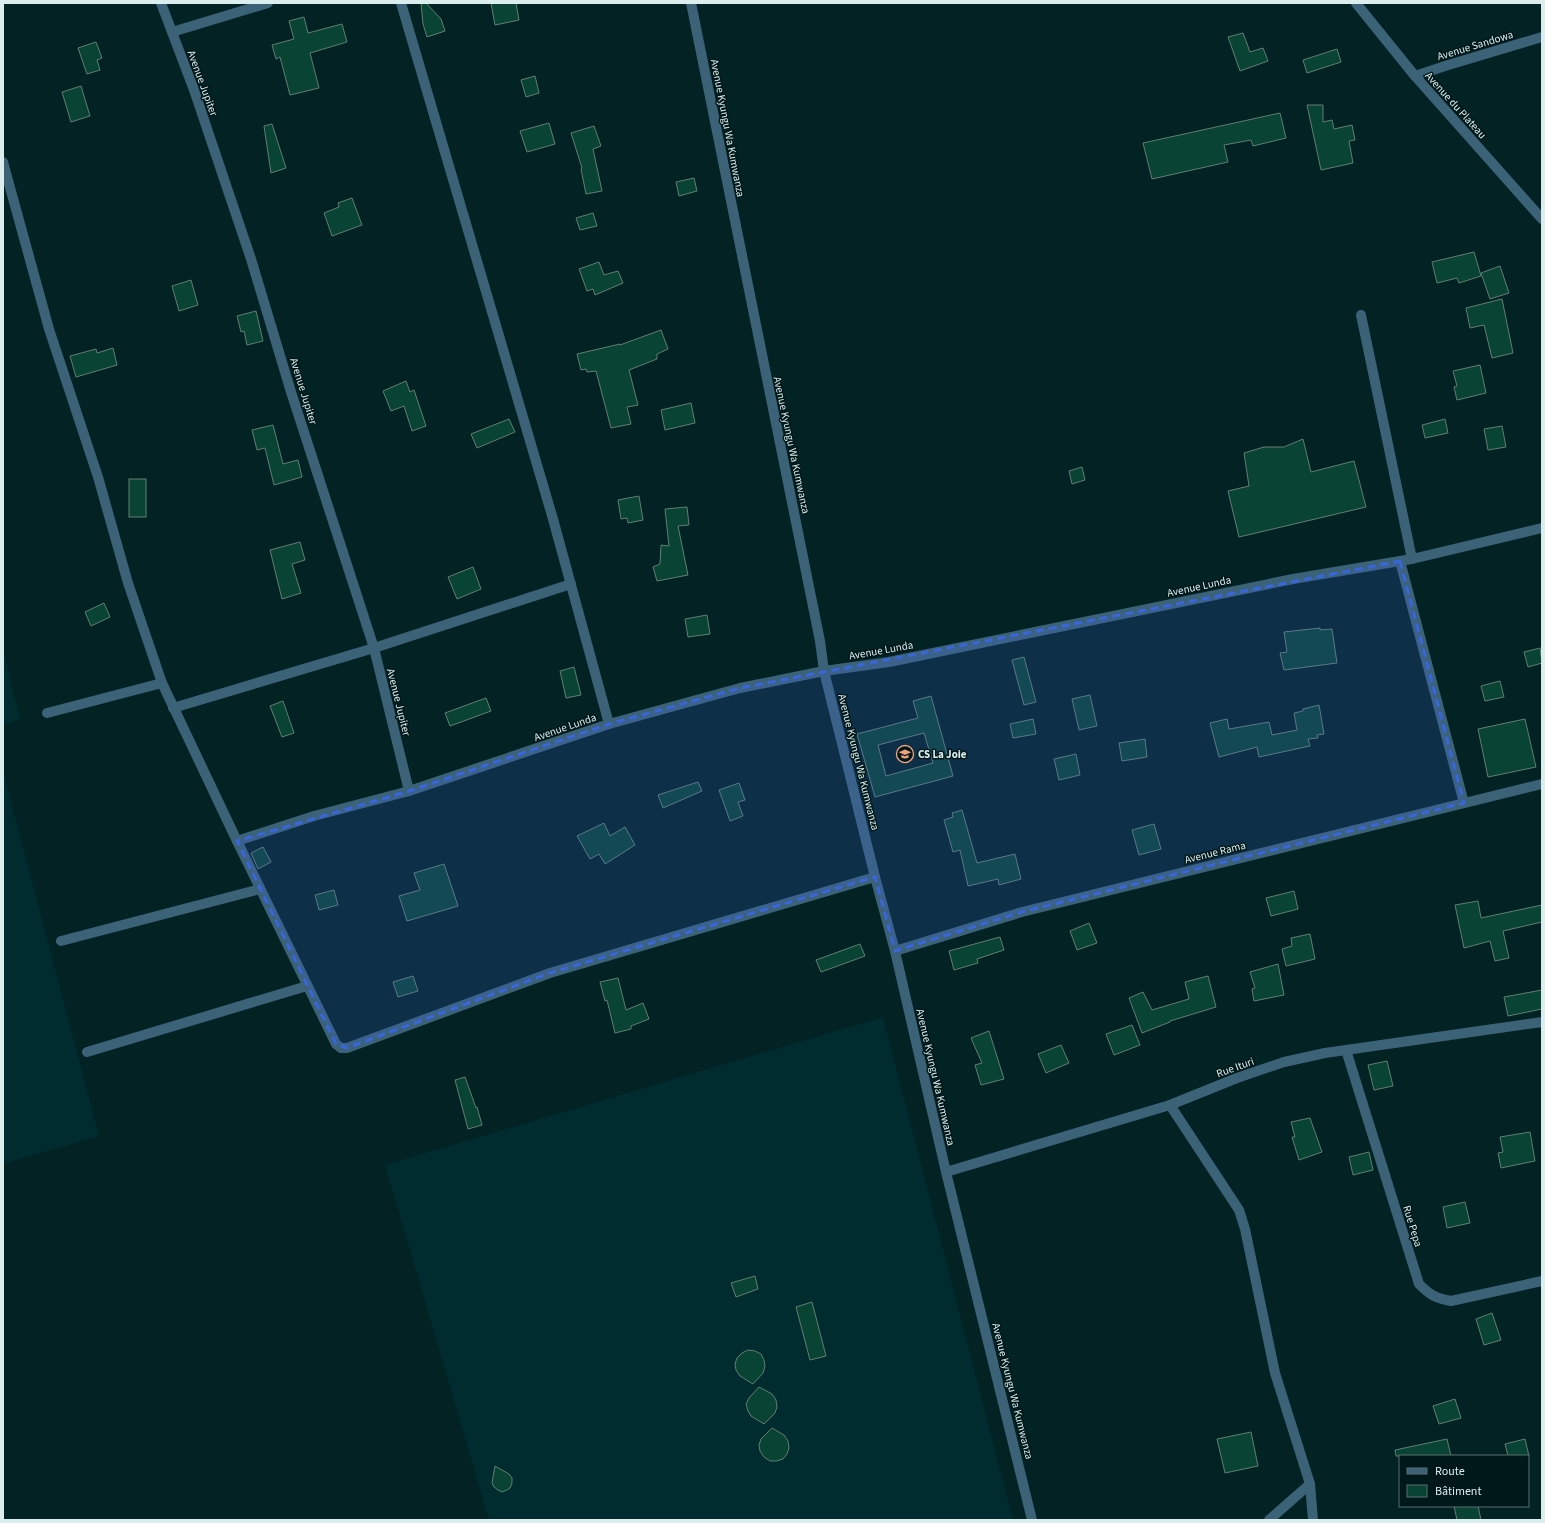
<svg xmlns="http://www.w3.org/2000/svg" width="1545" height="1523" font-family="'Source Sans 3',sans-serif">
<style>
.built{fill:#002c2f}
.building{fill:#094333;stroke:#627e73;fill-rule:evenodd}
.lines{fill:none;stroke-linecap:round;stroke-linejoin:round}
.minor{stroke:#3b6276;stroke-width:10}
.marked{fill:#3a66db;fill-opacity:0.2;stroke:#3a66db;stroke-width:3;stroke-dasharray:8 5;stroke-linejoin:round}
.labels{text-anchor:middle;stroke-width:3;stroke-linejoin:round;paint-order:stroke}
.street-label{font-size:11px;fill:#dcedee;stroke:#00181a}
.poi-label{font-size:11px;font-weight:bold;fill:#dcedee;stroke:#00181a;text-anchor:start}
</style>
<rect width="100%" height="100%" fill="#022224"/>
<!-- built -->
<g class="built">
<polygon points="3,649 20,719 3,725"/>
<polygon points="3,771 99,1136 3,1164"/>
<polygon points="883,1017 1013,1520 489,1520 385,1165"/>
</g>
<!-- building -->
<g class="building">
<polygon points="421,3 426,3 441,19 445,31 427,37 423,24"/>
<polygon points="491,3 516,3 519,20 495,25"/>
<polygon points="304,17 308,33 342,24 347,42 310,53 319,88 290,95 280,57 276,59 272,45 294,39 289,21"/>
<polygon points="1243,33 1250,52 1263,48 1268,61 1240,71 1228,37"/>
<polygon points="96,42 102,58 97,60 100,70 87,74 78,48"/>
<polygon points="1337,49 1341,62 1307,73 1303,60"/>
<polygon points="535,76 539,93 526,97 521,80"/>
<polygon points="81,86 90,116 71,122 62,92"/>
<polygon points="1307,105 1323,105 1323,122 1332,120 1334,129 1352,125 1355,140 1349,141 1353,163 1321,170"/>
<polygon points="1280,113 1286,138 1253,146 1251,140 1224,145 1228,162 1152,179 1143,143"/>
<polygon points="549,123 555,144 527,152 520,131"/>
<polygon points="272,124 286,168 271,173 264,126"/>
<polygon points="594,126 601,146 593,149 602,191 586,194 581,169 582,168 571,133"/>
<polygon points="694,178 697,191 679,196 676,182"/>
<polygon points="352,198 362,225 332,236 324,213 339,207 338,203"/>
<polygon points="593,213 597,226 580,230 576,218"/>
<polygon points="1474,252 1481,276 1459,283 1457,278 1437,283 1432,262"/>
<polygon points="599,262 604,275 618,271 623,283 595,295 593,289 587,291 579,269"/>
<polygon points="1500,266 1509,293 1490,299 1481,273"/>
<polygon points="191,280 198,305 179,311 172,286"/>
<polygon points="1502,299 1513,353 1492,358 1484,325 1470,328 1466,308"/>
<polygon points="256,311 263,341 247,345 244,331 241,332 237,316"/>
<polygon points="661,330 668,349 657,354 657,359 629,370 638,405 627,407 631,424 611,428 596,371 587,372 586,369 581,370 577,354 620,344 620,345"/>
<polygon points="113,348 117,365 76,377 70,356 96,349 97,353"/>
<polygon points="1480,365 1486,393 1457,400 1454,387 1457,386 1453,371"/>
<polygon points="406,381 410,392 414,390 426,426 412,431 404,406 391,411 383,391"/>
<polygon points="691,403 695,423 665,430 661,410"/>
<polygon points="509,419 515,432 477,448 471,434"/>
<polygon points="1445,419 1448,433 1425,438 1422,425"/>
<polygon points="273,425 283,464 298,460 302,477 274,485 265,448 257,450 252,430"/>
<polygon points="1502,426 1506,447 1488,450 1484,429"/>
<polygon points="1303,439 1311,472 1354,461 1366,507 1239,537 1228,491 1249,486 1244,453 1264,447 1284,447"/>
<polygon points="1082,467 1085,480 1072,484 1069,471"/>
<rect x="129" y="479" width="17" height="38"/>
<polygon points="639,496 643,520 628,523 627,518 621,519 618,500"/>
<polygon points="687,507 689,525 678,526 688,575 657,581 653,567 660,564 661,545 669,546 665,509"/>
<polygon points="300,542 305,560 292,564 301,593 282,599 270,550"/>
<polygon points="473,567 481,589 457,599 448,577"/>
<polygon points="104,603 110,617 91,626 85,612"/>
<polygon points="707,615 710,634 688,637 685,619"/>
<polygon points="1320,628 1320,630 1332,629 1337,663 1284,670 1280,653 1287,652 1284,632"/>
<polygon points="1540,648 1542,663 1528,667 1524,652"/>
<polygon points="1024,657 1036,702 1024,705 1012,660"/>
<polygon points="574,667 581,695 566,698 560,671"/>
<polygon points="1500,681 1504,697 1485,701 1481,686"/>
<polygon points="1090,695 1097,726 1079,730 1072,699"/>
<path d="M931,696l22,80 -78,21 -18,-63 61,-16 -5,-17zM924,733l9,30 -47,13 -8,-31z"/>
<polygon points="486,698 491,711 450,726 445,713"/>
<polygon points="283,701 294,733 282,737 270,706"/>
<polygon points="1319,705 1324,734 1317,735 1318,738 1308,739 1310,746 1259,757 1257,747 1219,757 1210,723 1227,719 1229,729 1269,722 1272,735 1297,730 1294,713 1303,711 1303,709"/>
<polygon points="1033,719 1036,734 1013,738 1010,724"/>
<polygon points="1525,719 1536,767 1488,777 1478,729"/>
<polygon points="1145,739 1147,757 1122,761 1119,743"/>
<polygon points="1076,754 1080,775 1059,780 1054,759"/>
<polygon points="698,782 702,791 663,808 658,795"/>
<polygon points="739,783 745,800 738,802 743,816 730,821 719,790"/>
<polygon points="962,810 977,863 1015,854 1021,879 999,885 998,879 968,886 960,850 953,852 944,820 953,817 952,813"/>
<polygon points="604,823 610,836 625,827 635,845 605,864 599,854 590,859 577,836"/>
<polygon points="1154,824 1161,849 1139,855 1132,830"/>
<polygon points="263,847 271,862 258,869 251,853"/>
<polygon points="444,864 458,906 407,921 399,896 420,890 414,873"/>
<polygon points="334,890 338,905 319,910 315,895"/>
<polygon points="1294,891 1298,909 1271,916 1266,898"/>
<polygon points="1478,901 1481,918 1542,905 1542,922 1503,931 1509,958 1495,961 1490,941 1464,948 1455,905"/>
<polygon points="1089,923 1097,943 1077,950 1070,931"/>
<polygon points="1310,934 1315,959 1286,966 1282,949 1292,946 1291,938"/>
<polygon points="1000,937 1004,950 977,959 978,963 954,970 949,951"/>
<polygon points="860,944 865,956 821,972 816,960"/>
<polygon points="1278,964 1284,995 1254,1001 1252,989 1255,988 1250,972"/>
<polygon points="413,976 418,991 398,997 393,982"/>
<polygon points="1208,976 1216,1007 1170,1021 1170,1022 1142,1033 1129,998 1143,992 1152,1010 1189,999 1185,982"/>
<polygon points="618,978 626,1010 643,1003 649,1019 631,1026 631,1029 615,1033 607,1000 605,1001 600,982"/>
<polygon points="1542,990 1542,1009 1508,1016 1504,997"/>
<polygon points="1132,1025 1140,1045 1114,1055 1106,1034"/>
<polygon points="989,1031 1004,1079 981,1085 975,1065 982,1063 971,1038"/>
<polygon points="1061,1045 1069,1063 1046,1073 1038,1054"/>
<polygon points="1387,1061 1393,1086 1374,1090 1368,1065"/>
<polygon points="465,1077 476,1108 477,1107 482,1125 468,1129 455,1080"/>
<polygon points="1310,1118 1322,1152 1299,1160 1292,1137 1295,1137 1291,1122"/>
<polygon points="1530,1132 1535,1161 1501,1168 1498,1153 1503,1152 1500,1137"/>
<polygon points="1369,1152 1373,1170 1353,1175 1349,1157"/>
<polygon points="1465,1202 1470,1223 1447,1228 1443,1207"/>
<polygon points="755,1276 758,1289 736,1297 731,1283"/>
<polygon points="812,1302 826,1356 810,1360 796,1307"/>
<polygon points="1492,1313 1501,1340 1484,1345 1476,1319"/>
<polygon points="748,1350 755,1351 761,1354 764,1360 765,1366 763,1373 753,1384 740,1376 736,1370 735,1364 737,1358 742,1353"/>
<polygon points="759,1387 772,1394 776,1400 777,1407 775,1413 764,1424 751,1416 748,1411 746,1404 749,1398"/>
<polygon points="1455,1399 1461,1418 1439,1424 1433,1406"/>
<polygon points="772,1428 784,1435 788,1441 789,1448 787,1454 783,1459 776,1461 770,1461 764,1457 760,1451 759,1445 761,1439"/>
<polygon points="1251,1432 1258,1466 1225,1473 1217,1439"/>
<polygon points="1447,1439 1451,1456 1396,1456 1395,1450"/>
<polygon points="1525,1439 1529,1456 1508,1456 1505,1444"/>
<polygon points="495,1466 509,1474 512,1478 512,1483 510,1488 507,1490 502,1492 498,1490 494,1487 492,1483"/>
<polygon points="1454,1506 1478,1506 1481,1520 1457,1520"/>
</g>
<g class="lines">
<!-- minor -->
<g class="minor">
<polyline points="161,3 194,90 251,259 291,392 374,648 409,791"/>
<polyline points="401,3 553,519 609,724"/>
<polyline points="691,3 820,641 824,671 875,877 895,951 946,1172 1032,1520"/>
<polyline points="1356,3 1415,76 1542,219"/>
<polyline points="172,32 268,3"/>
<polyline points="1415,76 1445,66 1542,37"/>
<polyline points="3,162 49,329 98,477 128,583 162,683 237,841 336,1044 341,1048 347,1048 550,973 875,877"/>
<polyline points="1361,315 1412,559"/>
<polyline points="1400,561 1464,803"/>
<polyline points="173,708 374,648 571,584"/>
<polyline points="47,713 162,683"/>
<polyline points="237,841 314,816 409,791 609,724 740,688 824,671 889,662 1293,579 1412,559 1542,528"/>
<polyline points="61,941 260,889"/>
<polyline points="895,951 1022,912 1542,784"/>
<path d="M1346,1050l73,234c11,11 16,14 32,17l91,-20"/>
<polyline points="87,1052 307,986"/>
<polyline points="1170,1105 1239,1210 1245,1229 1275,1373 1310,1484 1313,1520"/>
<polyline points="946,1172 1170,1105 1237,1078 1284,1062 1325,1053 1542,1022"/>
<polyline points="1269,1520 1310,1484"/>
</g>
</g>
<!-- marked area -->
<path class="marked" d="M1400,561l64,242 -442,109 -127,39 -20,-74 -325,96 -203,75 -11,-4 -99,-203 172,-50 200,-67 131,-36z"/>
<!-- icons -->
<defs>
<g id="school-ring" transform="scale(0.9)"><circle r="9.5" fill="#00181a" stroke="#f1a17c" stroke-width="1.5"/><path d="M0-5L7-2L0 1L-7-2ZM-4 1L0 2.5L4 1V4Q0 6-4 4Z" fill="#f1a17c"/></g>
</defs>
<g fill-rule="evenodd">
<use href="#school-ring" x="905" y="754"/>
</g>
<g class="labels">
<!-- street labels -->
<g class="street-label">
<text transform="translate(1475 45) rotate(-17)" y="4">Avenue Sandowa</text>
<text transform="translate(203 83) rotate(70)" y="4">Avenue Jupiter</text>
<text transform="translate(1456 105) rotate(48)" y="4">Avenue du Plateau</text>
<text transform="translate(728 128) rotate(79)" y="4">Avenue Kyungu Wa Kumwanza</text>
<text transform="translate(304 391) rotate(73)" y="4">Avenue Jupiter</text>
<text transform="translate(792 445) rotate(78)" y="4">Avenue Kyungu Wa Kumwanza</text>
<text transform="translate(1199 586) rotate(-12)" y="4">Avenue Lunda</text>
<text transform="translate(881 650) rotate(-10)" y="4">Avenue Lunda</text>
<text transform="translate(399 702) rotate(76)" y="4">Avenue Jupiter</text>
<text transform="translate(565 727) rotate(-19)" y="4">Avenue Lunda</text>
<text transform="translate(859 762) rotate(76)" y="4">Avenue Kyungu Wa Kumwanza</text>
<text transform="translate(1215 852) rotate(-14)" y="4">Avenue Rama</text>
<text transform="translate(1235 1067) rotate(-20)" y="4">Rue Ituri</text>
<text transform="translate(936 1077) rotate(77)" y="4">Avenue Kyungu Wa Kumwanza</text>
<text transform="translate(1413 1226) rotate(73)" y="4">Rue Pepa</text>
<text transform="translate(1013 1391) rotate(76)" y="4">Avenue Kyungu Wa Kumwanza</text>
</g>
<!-- poi labels -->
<g class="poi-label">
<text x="918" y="758">CS La Joie</text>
</g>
</g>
<!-- border -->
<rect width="1545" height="1523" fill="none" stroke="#dcedee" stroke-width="8"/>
<!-- legend -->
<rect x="1399" y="1455" width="130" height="52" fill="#00181a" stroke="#586d6f"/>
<rect x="1407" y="1468" width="20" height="6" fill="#3b6276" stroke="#586d6f"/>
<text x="1435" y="1475" font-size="12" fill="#dcedee">Route</text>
<rect x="1407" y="1485" width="20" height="12" fill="#094333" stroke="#586d6f"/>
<text x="1435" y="1495" font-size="12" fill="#dcedee">Bâtiment</text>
</svg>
